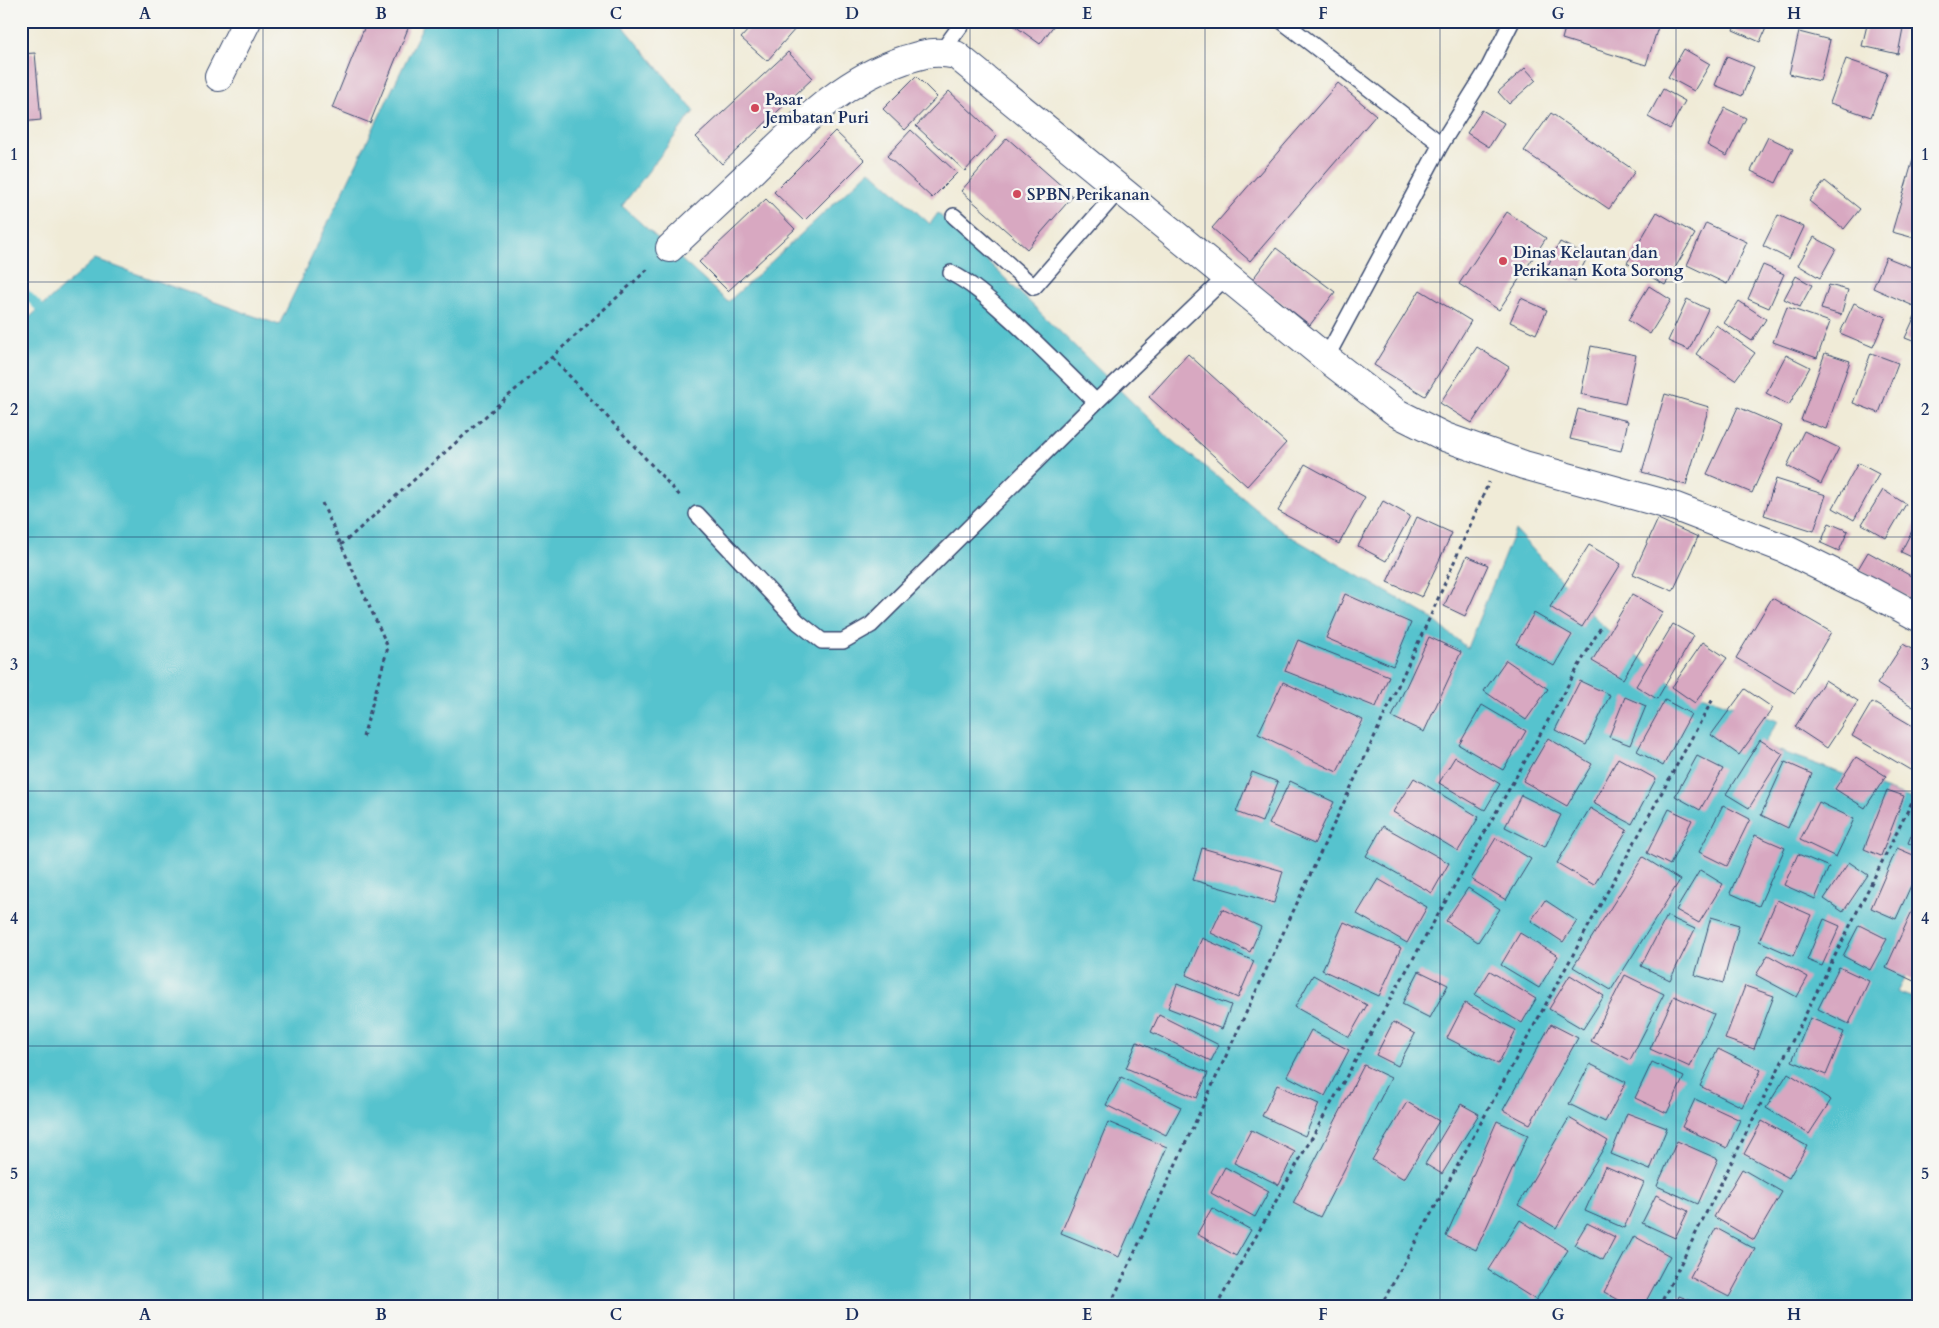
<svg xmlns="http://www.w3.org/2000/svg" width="1939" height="1328" font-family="Cardo,serif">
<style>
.water{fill:#56c3ce;stroke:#387996}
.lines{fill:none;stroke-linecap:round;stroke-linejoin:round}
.stream{stroke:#56c3ce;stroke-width:9}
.building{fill:#d8a8c1}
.lane-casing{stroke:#3b4b70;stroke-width:18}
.street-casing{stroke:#3b4b70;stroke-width:30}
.path{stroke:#3b4b70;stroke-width:3;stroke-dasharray:4 4;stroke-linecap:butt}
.lane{stroke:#fff;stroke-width:15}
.street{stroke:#fff;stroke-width:28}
.grid{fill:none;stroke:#1b2f5e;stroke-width:1;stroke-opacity:0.55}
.poi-dot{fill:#d1495b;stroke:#f6f6f2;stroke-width:2}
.labels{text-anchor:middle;stroke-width:5;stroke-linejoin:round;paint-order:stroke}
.poi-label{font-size:16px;font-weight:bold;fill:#1b2f5e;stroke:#f6f6f2;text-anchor:start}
.neatline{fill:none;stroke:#1b2f5e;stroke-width:2}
.grid-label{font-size:16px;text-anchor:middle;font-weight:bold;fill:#1b2f5e}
</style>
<rect width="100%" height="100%" fill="#f6f6f2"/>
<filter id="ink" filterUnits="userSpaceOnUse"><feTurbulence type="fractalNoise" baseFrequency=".02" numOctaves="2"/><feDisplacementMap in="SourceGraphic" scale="10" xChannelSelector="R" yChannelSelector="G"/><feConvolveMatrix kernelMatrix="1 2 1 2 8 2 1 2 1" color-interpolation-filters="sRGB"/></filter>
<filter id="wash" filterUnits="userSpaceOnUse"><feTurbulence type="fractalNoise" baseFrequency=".0096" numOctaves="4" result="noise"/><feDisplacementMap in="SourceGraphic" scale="20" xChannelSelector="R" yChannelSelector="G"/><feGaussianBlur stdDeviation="1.12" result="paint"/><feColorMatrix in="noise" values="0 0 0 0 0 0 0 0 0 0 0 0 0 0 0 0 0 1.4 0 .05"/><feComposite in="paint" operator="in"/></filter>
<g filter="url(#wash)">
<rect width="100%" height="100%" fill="#f0ebd7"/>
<!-- water -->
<polygon class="water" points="425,21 619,21 694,111 622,206 728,302 870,170 930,224 938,213 1166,435 1288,535 1430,617 1467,648 1515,530 1602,625 1674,686 1778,721 1763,745 1918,801 1918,952 1897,992 1918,1000 1918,1307 21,1307 21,325 95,259 279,325"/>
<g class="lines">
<!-- stream -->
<polyline class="stream" points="21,289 40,308"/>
</g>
<g id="blocks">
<!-- building -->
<g class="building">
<polygon points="367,21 411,21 370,123 332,108"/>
<polygon points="756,21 788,21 796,28 767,61 741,38"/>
<polygon points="1008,21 1057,21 1040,44"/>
<polygon points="1567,21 1660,21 1646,65 1562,39"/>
<polygon points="1737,21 1769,21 1760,42 1733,30"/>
<polygon points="1868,21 1894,21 1904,23 1898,54 1862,46"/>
<polygon points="1799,32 1830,40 1820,81 1789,74"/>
<polygon points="1684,49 1710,64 1694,91 1668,77"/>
<polygon points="788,52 813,78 722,164 696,137"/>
<polygon points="35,53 41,120 21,122 21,54"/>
<polygon points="1727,56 1754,67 1742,96 1715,85"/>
<polygon points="1846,59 1887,73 1871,117 1830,103"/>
<polygon points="1525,68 1536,80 1509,104 1498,92"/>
<polygon points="916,76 937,97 905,130 883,109"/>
<polygon points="1338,83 1376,115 1250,261 1212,228"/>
<polygon points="1663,89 1685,101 1670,129 1648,117"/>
<polygon points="949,91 997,136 965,171 916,126"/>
<polygon points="1725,108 1746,118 1727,156 1707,145"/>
<polygon points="1482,110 1504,123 1489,147 1467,133"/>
<polygon points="1551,113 1635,171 1609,209 1524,151"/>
<polygon points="911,130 957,173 932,198 887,156"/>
<polygon points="835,131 865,160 804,221 774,192"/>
<polygon points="1768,137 1793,149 1776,183 1751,171"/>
<polygon points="1007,138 1073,196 1027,249 961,191"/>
<polygon points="1917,146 1918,146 1918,239 1892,232"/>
<polygon points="1825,181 1860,209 1844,229 1809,201"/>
<polygon points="766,199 795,229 728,291 699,262"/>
<polygon points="1507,212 1546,238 1499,310 1459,284"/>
<polygon points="1657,212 1695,234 1665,285 1627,263"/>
<polygon points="1778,215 1804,227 1789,259 1763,246"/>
<polygon points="1706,223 1747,242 1727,284 1687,265"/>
<polygon points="1814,237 1836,249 1820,278 1798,265"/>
<polygon points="1560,242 1588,256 1575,281 1547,267"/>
<polygon points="1276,248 1335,292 1310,325 1252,280"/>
<polygon points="1886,257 1918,270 1918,308 1873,288"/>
<polygon points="1763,265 1784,274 1769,308 1748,299"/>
<polygon points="1796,276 1812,285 1800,307 1784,299"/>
<polygon points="1829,285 1848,290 1841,315 1821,309"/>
<polygon points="1649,286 1671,300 1650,334 1628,320"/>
<polygon points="1420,290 1471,321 1425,396 1374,365"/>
<polygon points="1521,298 1547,310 1536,334 1510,322"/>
<polygon points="1687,299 1708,309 1689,350 1668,341"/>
<polygon points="1739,301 1766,319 1752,341 1724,323"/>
<polygon points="1854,303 1886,317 1873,347 1840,333"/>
<polygon points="1787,307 1830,322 1817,358 1773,342"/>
<polygon points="1915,316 1918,317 1918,343 1905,338"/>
<polygon points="1716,325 1755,353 1735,380 1696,354"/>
<polygon points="1591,346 1636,355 1625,404 1581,394"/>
<polygon points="1477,347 1509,367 1472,423 1440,403"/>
<polygon points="1825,353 1850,361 1826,429 1801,420"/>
<polygon points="1871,353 1898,363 1879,413 1853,403"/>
<polygon points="1188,354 1286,443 1247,486 1149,397"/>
<polygon points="1786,355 1810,367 1789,405 1766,393"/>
<polygon points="1665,394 1709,407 1686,485 1642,472"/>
<polygon points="1738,407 1782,426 1752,493 1707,474"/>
<polygon points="1578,409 1628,421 1621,451 1570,439"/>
<polygon points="1804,431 1839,448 1821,484 1787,466"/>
<polygon points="1858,463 1879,474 1854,520 1833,508"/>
<polygon points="1305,464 1365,497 1339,544 1278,511"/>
<polygon points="1776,479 1826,495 1814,531 1764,515"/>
<polygon points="1883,490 1906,504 1886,538 1862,524"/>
<polygon points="1383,501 1410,516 1386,561 1358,546"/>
<polygon points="1417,517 1452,533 1422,597 1387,582"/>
<polygon points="1658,519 1698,537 1673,591 1633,574"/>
<polygon points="1918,519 1918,560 1901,552"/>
<polygon points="1829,523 1848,531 1839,551 1821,543"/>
<polygon points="1589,545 1621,564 1582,627 1550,607"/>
<polygon points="1868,552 1918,580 1918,587 1911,599 1858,569"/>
<polygon points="1467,556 1488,565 1465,616 1444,606"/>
<polygon points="1345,594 1411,623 1393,666 1326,638"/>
<polygon points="1632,594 1663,612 1623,679 1592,661"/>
<polygon points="1772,598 1831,632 1795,693 1736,658"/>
<polygon points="1534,613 1572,635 1554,666 1516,644"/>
<polygon points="1673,624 1694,636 1657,699 1636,686"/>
<polygon points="1429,637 1461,652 1424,732 1392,717"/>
<polygon points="1298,640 1389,676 1376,707 1285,671"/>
<polygon points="1703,642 1727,658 1695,703 1672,687"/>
<polygon points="1903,644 1918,653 1918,710 1877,684"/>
<polygon points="1506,660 1548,689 1526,720 1484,691"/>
<polygon points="1825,680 1858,701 1827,748 1795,727"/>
<polygon points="1580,681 1610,695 1586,745 1555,730"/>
<polygon points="1283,682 1363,720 1337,772 1258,734"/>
<polygon points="1745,689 1773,708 1739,755 1711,735"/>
<polygon points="1625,697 1646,706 1630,745 1609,737"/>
<polygon points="1665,700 1691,714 1663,766 1637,751"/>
<polygon points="1872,702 1918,729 1918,760 1912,771 1852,736"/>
<polygon points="1482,705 1526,731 1503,770 1459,745"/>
<polygon points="1548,738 1592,764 1567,806 1523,781"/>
<polygon points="1760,740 1783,754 1749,808 1726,794"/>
<polygon points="1697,756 1723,769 1700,810 1675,796"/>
<polygon points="1455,757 1500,784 1485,810 1439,783"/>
<polygon points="1856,757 1886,776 1865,808 1835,789"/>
<polygon points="1618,758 1656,779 1632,824 1593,803"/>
<polygon points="1785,762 1812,774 1788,828 1761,815"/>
<polygon points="1252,772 1278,782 1262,822 1236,812"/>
<polygon points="1414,778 1479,817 1458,851 1393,812"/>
<polygon points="1290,781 1334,802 1314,844 1269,824"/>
<polygon points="1887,790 1904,796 1881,856 1864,849"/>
<polygon points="1521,795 1561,815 1545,847 1505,827"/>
<polygon points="1819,802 1854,819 1836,857 1800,840"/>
<polygon points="1723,805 1750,819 1727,866 1699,852"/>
<polygon points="1590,808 1627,830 1594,885 1557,863"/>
<polygon points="1669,809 1692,820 1670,865 1647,853"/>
<polygon points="1918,819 1918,847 1908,843"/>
<polygon points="1383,826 1449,863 1432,893 1366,856"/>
<polygon points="1755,835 1785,848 1759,906 1730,893"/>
<polygon points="1496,838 1531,859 1506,900 1471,879"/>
<polygon points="1202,848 1283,871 1274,903 1193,880"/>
<polygon points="1897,848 1918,857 1918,870 1896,919 1871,908"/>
<polygon points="1798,854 1829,867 1815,899 1784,885"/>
<polygon points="1643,857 1680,880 1611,990 1573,967"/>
<polygon points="1849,862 1868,875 1843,912 1824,899"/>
<polygon points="1700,870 1723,884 1699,923 1676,910"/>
<polygon points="1378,879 1427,907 1407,943 1357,914"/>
<polygon points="1468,888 1500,909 1478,942 1446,921"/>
<polygon points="1918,898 1918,983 1886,968"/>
<polygon points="1545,900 1577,921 1563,942 1531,921"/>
<polygon points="1777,900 1811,915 1793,956 1759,941"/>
<polygon points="1222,909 1261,927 1250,952 1211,933"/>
<polygon points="1667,916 1695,929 1670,980 1641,966"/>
<polygon points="1711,917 1739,925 1723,983 1695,975"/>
<polygon points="1824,919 1840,926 1822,966 1807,960"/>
<polygon points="1344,922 1401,948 1379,996 1322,970"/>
<polygon points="1859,925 1887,939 1870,970 1843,956"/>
<polygon points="1520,933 1558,956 1539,988 1501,965"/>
<polygon points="1202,938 1254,961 1238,998 1186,975"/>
<polygon points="1768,955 1808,977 1797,997 1756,975"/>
<polygon points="1839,967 1869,981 1849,1024 1818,1009"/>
<polygon points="1419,971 1448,985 1430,1018 1402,1004"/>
<polygon points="1490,971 1536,999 1522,1023 1475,995"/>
<polygon points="1313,975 1367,1005 1349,1037 1295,1007"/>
<polygon points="1570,975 1604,996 1583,1029 1549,1009"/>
<polygon points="1625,975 1664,994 1630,1060 1591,1041"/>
<polygon points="1177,984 1231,1005 1222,1029 1168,1008"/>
<polygon points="1745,986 1774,996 1754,1049 1725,1039"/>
<polygon points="1674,996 1714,1014 1690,1067 1650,1049"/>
<polygon points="1465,1003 1516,1030 1498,1064 1447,1038"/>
<polygon points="1159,1015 1219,1045 1211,1061 1151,1032"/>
<polygon points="1810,1018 1844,1032 1826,1075 1792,1061"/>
<polygon points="1393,1022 1415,1034 1398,1066 1376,1055"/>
<polygon points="1551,1024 1578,1038 1530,1124 1503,1110"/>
<polygon points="1311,1030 1349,1050 1325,1096 1287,1076"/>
<polygon points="1137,1042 1208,1073 1197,1098 1126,1068"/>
<polygon points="1718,1049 1761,1070 1742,1107 1700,1086"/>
<polygon points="1652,1062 1684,1077 1667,1113 1635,1098"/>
<polygon points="1590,1064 1626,1082 1605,1122 1569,1104"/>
<polygon points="1364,1065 1391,1078 1320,1217 1293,1203"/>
<polygon points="1788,1073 1831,1100 1809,1134 1766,1108"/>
<polygon points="1121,1077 1181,1107 1166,1135 1106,1105"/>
<polygon points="1277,1085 1319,1104 1305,1136 1262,1116"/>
<polygon points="1695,1099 1740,1120 1727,1148 1682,1127"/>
<polygon points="1407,1102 1439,1121 1404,1179 1372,1160"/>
<polygon points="1461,1104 1479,1114 1442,1174 1425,1164"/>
<polygon points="1627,1113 1667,1128 1650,1170 1611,1154"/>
<polygon points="1569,1118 1608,1141 1556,1228 1518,1205"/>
<polygon points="1497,1121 1528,1135 1476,1250 1446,1236"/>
<polygon points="1762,1121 1807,1146 1789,1178 1744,1154"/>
<polygon points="1108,1122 1167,1147 1119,1257 1061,1233"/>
<polygon points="1251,1130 1295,1152 1279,1185 1234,1163"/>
<polygon points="1677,1141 1718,1159 1698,1204 1657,1186"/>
<polygon points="1605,1166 1644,1183 1624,1228 1585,1211"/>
<polygon points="1225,1167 1269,1191 1255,1217 1211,1193"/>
<polygon points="1742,1169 1782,1192 1754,1240 1714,1217"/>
<polygon points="1656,1195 1688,1211 1675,1238 1642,1223"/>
<polygon points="1212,1208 1251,1230 1236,1256 1197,1234"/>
<polygon points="1520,1220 1568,1250 1536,1300 1488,1270"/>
<polygon points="1587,1223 1615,1237 1603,1260 1574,1245"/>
<polygon points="1716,1228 1755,1249 1729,1297 1690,1277"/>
<polygon points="1634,1236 1670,1256 1643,1307 1632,1307 1604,1292"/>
<polygon points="1679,1296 1708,1307 1675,1307"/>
</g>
</g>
</g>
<g filter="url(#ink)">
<use href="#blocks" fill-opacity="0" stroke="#3b4b70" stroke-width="1"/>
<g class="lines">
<!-- lane casing -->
<g class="lane-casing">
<g id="lane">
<polyline points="1282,21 1441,144"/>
<polyline points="942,51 964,21"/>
<polyline points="954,216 1034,287 1119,190"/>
<path d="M951,273c24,12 43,31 63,49 28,26 55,53 82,80"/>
<polyline points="1326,358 1441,144 1489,67 1512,21"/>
<polyline points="697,514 798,622 822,641 843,641 871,625 1096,402 1226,277"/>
</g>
</g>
<!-- street casing -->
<g class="street-casing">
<g id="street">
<polyline points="219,77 247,21"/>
<path d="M670,248c28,-26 56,-53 84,-79 45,-43 88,-89 150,-109 20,-6 31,-10 52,-5l370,303 71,55 48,24 79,28 152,42 109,42 85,42 48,26"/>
</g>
</g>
<!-- path -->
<g class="path">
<polyline points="552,357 682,498"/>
<polyline points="322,503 388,647 363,737"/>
<polyline points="341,545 552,357 649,268"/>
<polyline points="1114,1297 1430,617 1489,482"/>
<polyline points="1216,1307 1602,625"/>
<polyline points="1380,1307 1713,699"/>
<polyline points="1659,1307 1918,790"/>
</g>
<!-- lane -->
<use href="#lane" class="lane"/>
<!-- street -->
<use href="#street" class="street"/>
</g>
</g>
<!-- grid -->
<path class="grid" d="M263,21v1286M498,21v1286M734,21v1286M970,21v1286M1205,21v1286M1440,21v1286M1676,21v1286M21,282h1897M21,537h1897M21,791h1897M21,1046h1897"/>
<!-- markers -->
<g class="poi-dot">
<circle cx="755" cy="108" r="5"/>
<circle cx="1017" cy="194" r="5"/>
<circle cx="1503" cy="261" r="5"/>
</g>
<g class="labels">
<!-- poi labels -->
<g class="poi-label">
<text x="765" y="105">Pasar<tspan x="765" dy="18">Jembatan Puri</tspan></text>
<text x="1027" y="200">SPBN Perikanan</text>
<text x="1513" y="258">Dinas Kelautan dan<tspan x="1513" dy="18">Perikanan Kota Sorong</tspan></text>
</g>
</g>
<!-- margin -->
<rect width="1939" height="1328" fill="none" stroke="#f6f6f2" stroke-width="55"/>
<rect x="28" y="28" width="1884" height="1272" class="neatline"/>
<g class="grid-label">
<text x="145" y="19">A</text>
<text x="381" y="19">B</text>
<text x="616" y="19">C</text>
<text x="852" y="19">D</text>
<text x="1087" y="19">E</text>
<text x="1323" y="19">F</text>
<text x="1558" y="19">G</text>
<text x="1794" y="19">H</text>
<text x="14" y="160">1</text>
<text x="1925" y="160">1</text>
<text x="14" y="415">2</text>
<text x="1925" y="415">2</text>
<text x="14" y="670">3</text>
<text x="1925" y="670">3</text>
<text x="14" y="924">4</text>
<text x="1925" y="924">4</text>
<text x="14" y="1179">5</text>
<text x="1925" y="1179">5</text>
<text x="145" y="1320">A</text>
<text x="381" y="1320">B</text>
<text x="616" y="1320">C</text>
<text x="852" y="1320">D</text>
<text x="1087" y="1320">E</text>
<text x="1323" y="1320">F</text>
<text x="1558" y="1320">G</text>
<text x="1794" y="1320">H</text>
</g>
</svg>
